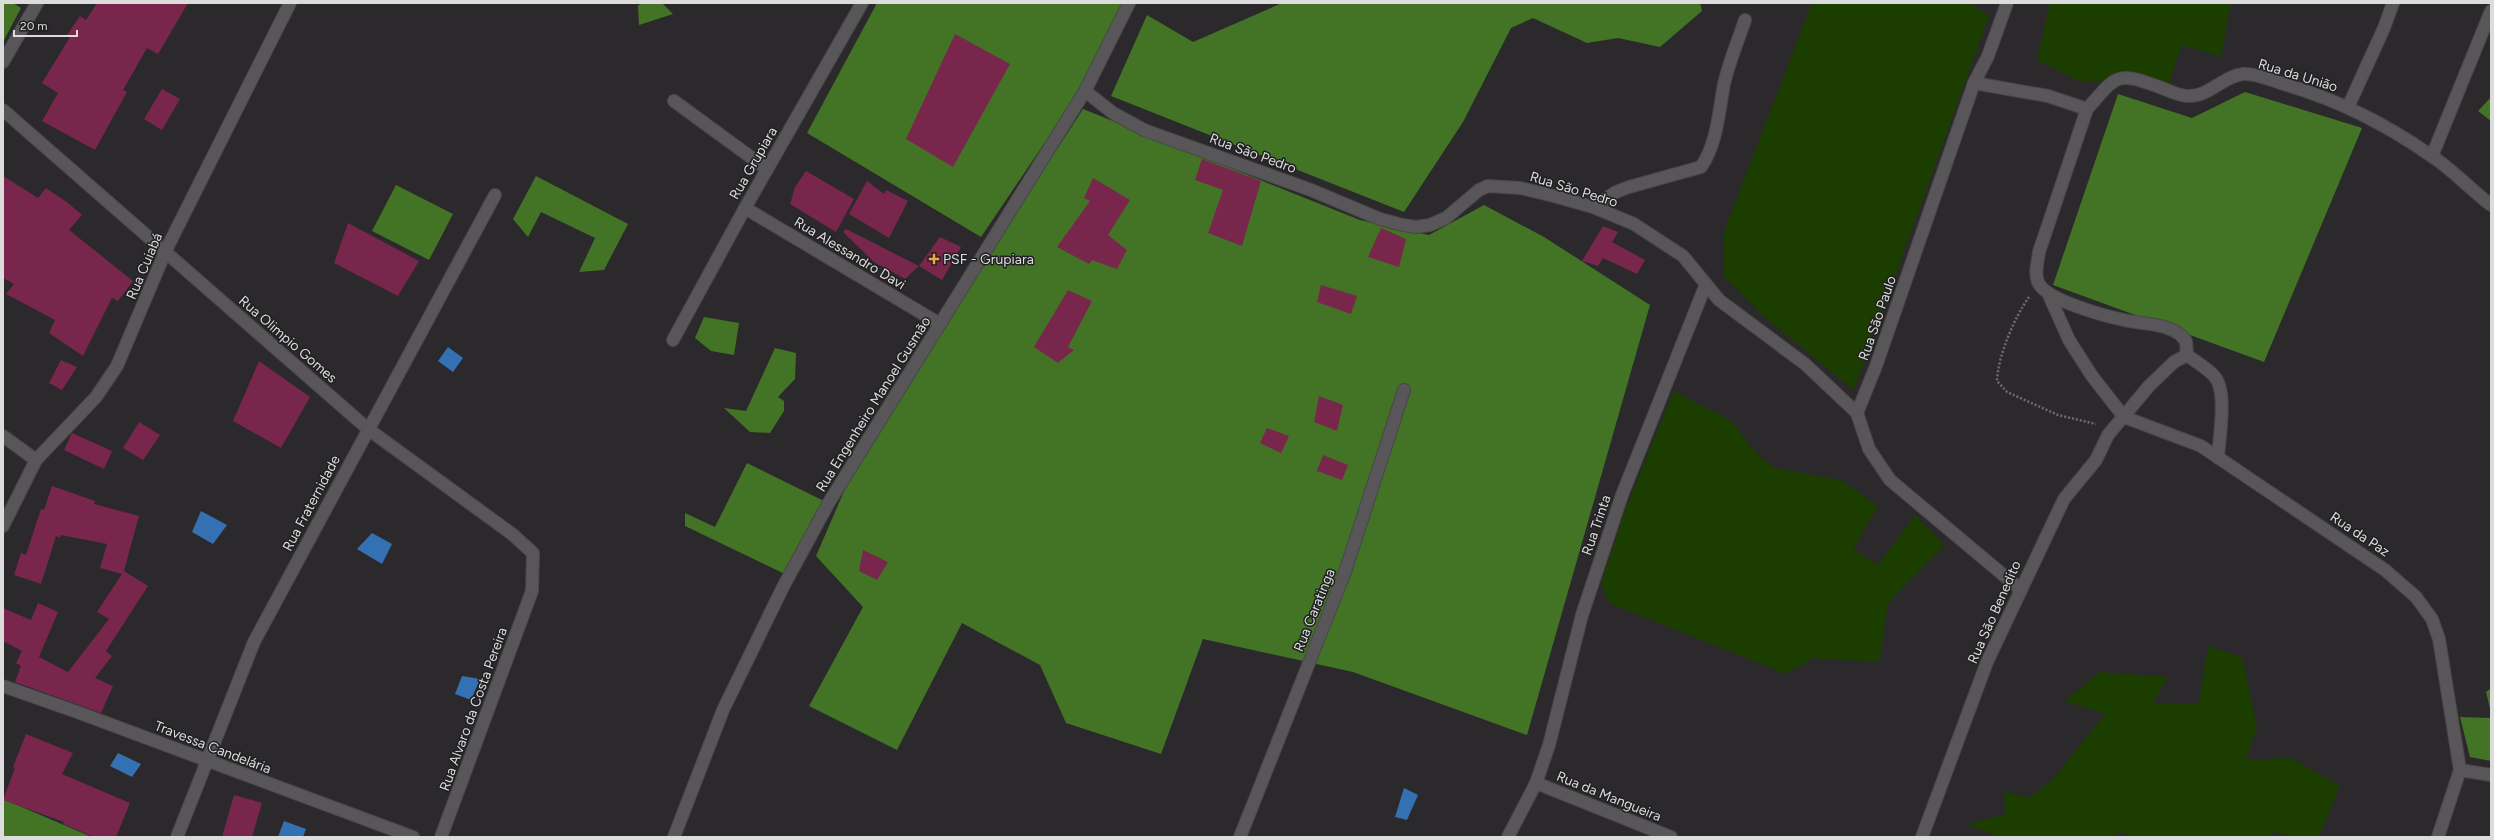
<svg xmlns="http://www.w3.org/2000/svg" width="2494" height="840" font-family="Figtree,sans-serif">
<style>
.green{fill:#1b3e00}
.forest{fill:#437325}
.water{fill:#3471b3}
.building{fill:#79264d}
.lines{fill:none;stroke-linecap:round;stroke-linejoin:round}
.minor-casing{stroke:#484748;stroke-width:14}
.path{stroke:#6e6d6e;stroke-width:2.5;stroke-dasharray:2 2;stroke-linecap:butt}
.minor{stroke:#585658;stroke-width:12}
.poi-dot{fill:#f6a247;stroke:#212022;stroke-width:1.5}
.labels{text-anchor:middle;stroke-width:3;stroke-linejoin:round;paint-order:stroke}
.street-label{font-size:14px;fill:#dddcdd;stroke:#212022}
.poi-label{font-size:14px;fill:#dddcdd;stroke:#212022;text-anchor:start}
</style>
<rect width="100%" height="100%" fill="#2b292b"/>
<!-- green -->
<g class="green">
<polygon points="1812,3 1971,3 1989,16 1854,390 1762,315 1723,275 1724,232"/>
<polygon points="2050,3 2231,3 2221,57 2182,45 2169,83 2079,81 2037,60"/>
<polygon points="1674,391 1731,421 1756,453 1774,468 1841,480 1878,506 1853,549 1878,565 1915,515 1944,545 1888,603 1879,662 1813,658 1786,674 1609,603 1601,584 1626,508"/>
<polygon points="2208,646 2242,657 2257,727 2246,760 2290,758 2340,786 2319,837 2298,837 2272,832 2272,837 2130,837 2120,830 2117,837 1999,837 1967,824 2005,814 2004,792 2030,797 2055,777 2105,714 2065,701 2100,672 2168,677 2153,703 2199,703"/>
</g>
<!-- forest -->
<g class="forest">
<polygon points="3,3 13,3 21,8 3,42"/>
<polygon points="641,3 662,3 673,14 639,25 638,6"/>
<polygon points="877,3 1123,3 1083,86 981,237 807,133"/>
<polygon points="1282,3 1700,3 1702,11 1660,47 1618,38 1587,43 1533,18 1511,28 1463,122 1404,212 1111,96 1147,15 1193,42"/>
<polygon points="2245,92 2362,128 2264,362 2053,285 2118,94 2192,118"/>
<polygon points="2491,97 2491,121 2478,111"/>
<polygon points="1083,109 1360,220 1429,235 1484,205 1544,237 1650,305 1527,735 1353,672 1203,639 1161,754 1066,723 1040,665 962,623 897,750 809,706 863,607 816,556 861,452"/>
<polygon points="536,176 628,224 604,270 579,272 595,238 541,212 528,237 513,219"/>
<polygon points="396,185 453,214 429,260 372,231"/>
<polygon points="704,317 739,323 734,355 711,351 695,338"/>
<polygon points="775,348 796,353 795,379 778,397 784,401 784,411 770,433 750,432 724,408 746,411"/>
<polygon points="747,463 824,501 787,575 685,526 685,513 715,527"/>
<polygon points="2491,688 2491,713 2486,692"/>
<polygon points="2460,717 2491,718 2491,761 2470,757"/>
<polygon points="3,799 92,837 3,837"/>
</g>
<!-- water -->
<g class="water">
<polygon points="448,347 463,358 453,372 438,361"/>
<polygon points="201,511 227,525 213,544 192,532"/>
<polygon points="372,533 392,544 382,564 357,549"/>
<polygon points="462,676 480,679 471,700 455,694"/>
<polygon points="118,753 141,764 132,777 110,766"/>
<polygon points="1404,788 1418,795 1407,820 1395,817"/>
<polygon points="284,821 306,829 303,837 278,837"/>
</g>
<!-- building -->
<g class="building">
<polygon points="97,3 188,3 158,54 147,48 123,90 127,92 95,150 42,121 58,93 42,83 70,37 67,35 80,16 86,20"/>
<polygon points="955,34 1010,64 953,167 906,139"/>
<polygon points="162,89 180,99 162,130 144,119"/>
<polygon points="1202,159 1261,181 1242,246 1208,233 1223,190 1195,180"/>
<polygon points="806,171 854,199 836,232 790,204 795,187"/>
<polygon points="3,176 38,198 46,188 68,203 82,215 69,230 133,281 118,301 112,298 83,356 49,333 55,320 6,294 14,284 3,278"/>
<polygon points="1093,178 1130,200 1108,235 1127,250 1117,269 1092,260 1089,264 1057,247 1090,201 1084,198"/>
<polygon points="867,181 884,194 886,190 908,201 889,238 849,214"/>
<polygon points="348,223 419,261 398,296 334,263"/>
<polygon points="1603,226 1618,232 1612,242 1645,260 1637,274 1603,258 1598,266 1582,261"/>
<polygon points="1381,228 1406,239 1399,267 1368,257"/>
<polygon points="846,229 919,266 905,279 874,262 843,232"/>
<polygon points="940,237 961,247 942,280 919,266"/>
<polygon points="1321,285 1357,296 1351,314 1317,302"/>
<polygon points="1068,290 1092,301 1068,347 1074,350 1058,363 1034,347"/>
<polygon points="61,360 77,367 62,390 49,383"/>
<polygon points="259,361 310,397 281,448 233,421"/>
<polygon points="1319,396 1343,405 1337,431 1314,422"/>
<polygon points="139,422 160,435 143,460 123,448"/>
<polygon points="1267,428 1289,436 1281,453 1260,443"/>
<polygon points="72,433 112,451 104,469 64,450"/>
<polygon points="1323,455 1348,465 1342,480 1317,471"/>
<polygon points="52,486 95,501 94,504 139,516 124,571 148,586 106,651 112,656 95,678 113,686 101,713 15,682 21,666 16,663 22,651 3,641 3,608 31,620 38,603 58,612 39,657 68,672 109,619 97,612 122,574 100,568 107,544 61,535 60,538 56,536 41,584 14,575 21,553 26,555 41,509 44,510"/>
<polygon points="863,550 888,562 877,580 859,571"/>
<polygon points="26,734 73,753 62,774 130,803 116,837 94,837 63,824 64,822 3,800 15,768 13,767"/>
<polygon points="234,795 262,803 252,837 222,837"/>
</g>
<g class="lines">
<!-- minor casing -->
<g class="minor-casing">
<g id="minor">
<polyline points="2007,3 1988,56 1974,83 1876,366 1857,413 1869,449 1890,480 2020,589"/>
<polyline points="3,62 37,3"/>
<path d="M1974,83l74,13 39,13c31,-35 29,-38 75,-21 8,3 17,8 26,8 21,1 35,-20 55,-22 14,-1 33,8 47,12 50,15 97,39 140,69 22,14 40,34 61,50"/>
<polyline points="1085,91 1113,113 1144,130 1311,190 1380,219 1403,225 1416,227 1430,225 1446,218 1479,190 1488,186 1520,188 1550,195 1593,207 1634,224 1683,256 1719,300 1805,364 1857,413"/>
<polyline points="674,101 767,169"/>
<polyline points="2348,107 2384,28 2393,3"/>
<polyline points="3,110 368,429 512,534 533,553 532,591 441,837"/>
<polyline points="2432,156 2491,11"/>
<path d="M1593,207l23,-15 13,-5 72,-20c16,-23 18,-56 23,-83 5,-22 14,-43 21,-64"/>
<polyline points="745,208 940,324"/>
<polyline points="2048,293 2069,340 2092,376 2124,417"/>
<polyline points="673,340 745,208 862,3"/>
<path d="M2187,355c9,7 20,13 27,21 14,14 5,62 4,82"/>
<polyline points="2124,417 2201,446 2385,570 2416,597 2432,619 2439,639 2460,770 2438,837"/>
<polyline points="3,436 36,460"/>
<polyline points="3,526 36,460 96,397 117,366 166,250 290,3"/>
<polyline points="3,686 77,712 413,837"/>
<polyline points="2460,770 2491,775"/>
<polyline points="1536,783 1671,837"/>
<polyline points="177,837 254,642 495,195"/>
<polyline points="674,837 723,710 783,587 828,504 1085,91 1129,3"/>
<polyline points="1240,837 1345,572 1404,390"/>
<polyline points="1508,837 1536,783 1549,745 1582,615 1622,495 1706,284"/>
<path d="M1922,837l65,-175 77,-163 32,-39 12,-25 41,-49 25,-24 13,-7 -1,-14c-2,-2 -5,-6 -8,-8 -16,-10 -37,-9 -54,-13 -19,-4 -79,-20 -86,-38 -4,-10 0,-20 1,-30l48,-143"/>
</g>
</g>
<!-- path -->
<path class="path" d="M2029,297c-15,21 -31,59 -32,84l10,11 51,23 38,9"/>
<!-- minor -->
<use href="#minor" class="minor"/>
</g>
<!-- markers -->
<path class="poi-dot" d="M932 253h4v4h4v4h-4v4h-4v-4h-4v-4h4z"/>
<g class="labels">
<!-- street labels -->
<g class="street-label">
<text transform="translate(2298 75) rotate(17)" y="5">Rua da União</text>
<text transform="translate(1253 153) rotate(20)" y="5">Rua São Pedro</text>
<text transform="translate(753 163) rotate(-60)" y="5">Rua Grupiara</text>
<text transform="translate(1574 189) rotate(17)" y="5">Rua São Pedro</text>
<text transform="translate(850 253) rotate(31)" y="5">Rua Alessandro Davi</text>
<text transform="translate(144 266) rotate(-67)" y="5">Rua Cuiabá</text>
<text transform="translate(1877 318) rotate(-71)" y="5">Rua São Paulo</text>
<text transform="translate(288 339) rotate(41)" y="5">Rua Olimpio Gomes</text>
<text transform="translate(873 404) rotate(-58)" y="5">Rua Engenheiro Manoel Gusmão</text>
<text transform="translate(311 503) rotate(-62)" y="5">Rua Fraternidade</text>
<text transform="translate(1596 525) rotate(-71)" y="5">Rua Trinta</text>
<text transform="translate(2360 534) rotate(34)" y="5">Rua da Paz</text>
<text transform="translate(1314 610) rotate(-68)" y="5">Rua Caratinga</text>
<text transform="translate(1994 612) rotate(-66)" y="5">Rua São Benedito</text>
<text transform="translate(473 709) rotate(-70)" y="5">Rua Alvaro da Costa Pereira</text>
<text transform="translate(213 747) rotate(21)" y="5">Travessa Candelária</text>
<text transform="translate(1609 796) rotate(22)" y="5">Rua da Mangueira</text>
</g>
<!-- poi labels -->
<g class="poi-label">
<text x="943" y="264">PSF - Grupiara</text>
</g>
</g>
<!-- border -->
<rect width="2494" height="840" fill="none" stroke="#dddcdd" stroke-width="8"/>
<!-- scale -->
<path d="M14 30v6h63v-6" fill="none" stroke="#dddcdd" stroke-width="2"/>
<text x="20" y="30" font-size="12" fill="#dddcdd" stroke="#212022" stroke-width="3" paint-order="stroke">20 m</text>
</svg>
